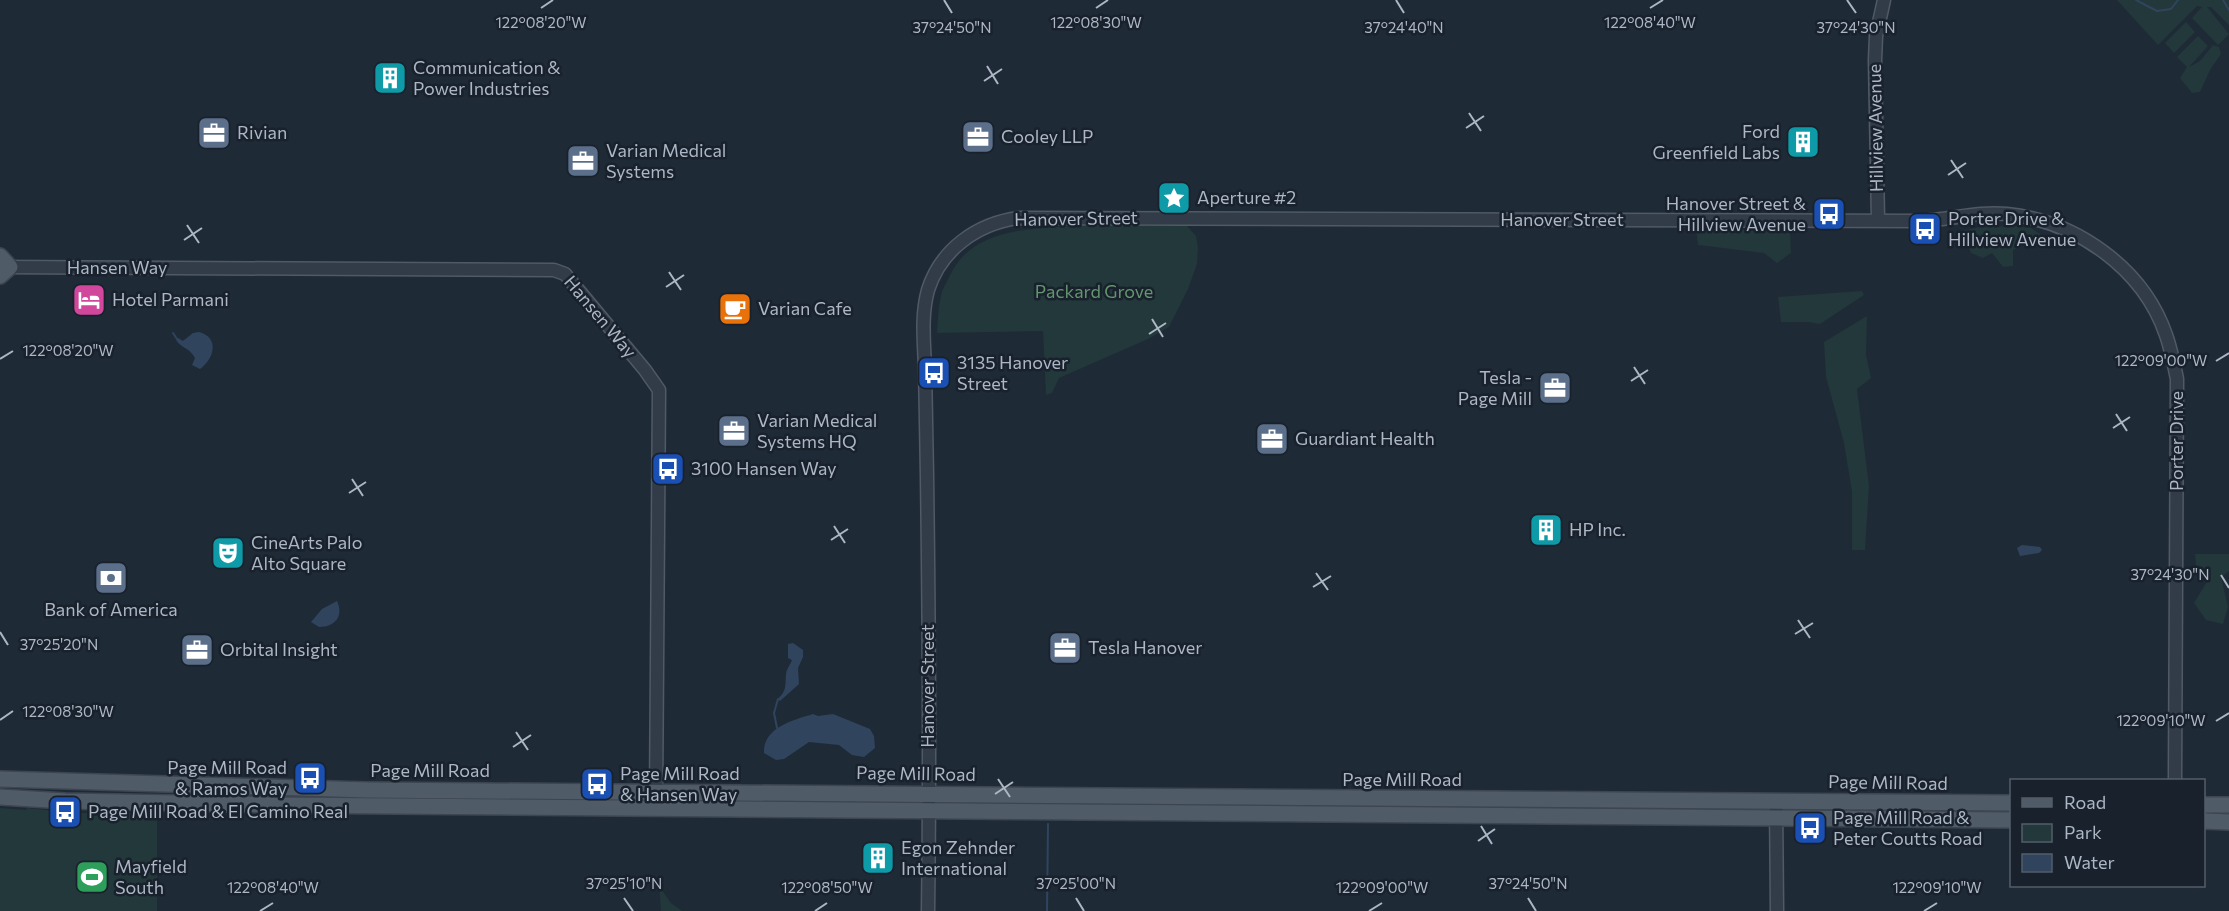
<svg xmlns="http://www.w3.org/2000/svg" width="2229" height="911" font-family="Commissioner,sans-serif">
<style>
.green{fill:#22383a}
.water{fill:#30445e}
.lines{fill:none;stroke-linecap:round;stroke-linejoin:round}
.stream{stroke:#30445e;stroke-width:2}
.minor-casing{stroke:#505966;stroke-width:15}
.major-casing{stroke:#3c4551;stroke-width:18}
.minor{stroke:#323c48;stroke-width:12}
.major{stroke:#505b68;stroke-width:15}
.ticks{fill:none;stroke:#acb6c5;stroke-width:2}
.labels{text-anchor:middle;stroke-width:5;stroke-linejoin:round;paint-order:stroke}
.poi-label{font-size:18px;fill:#acb6c5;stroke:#18212c;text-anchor:start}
.street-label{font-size:18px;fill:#acb6c5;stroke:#18212c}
.park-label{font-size:18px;fill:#63966e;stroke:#18212c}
.ticks-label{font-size:15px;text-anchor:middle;fill:#acb6c5;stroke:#18212c;stroke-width:5;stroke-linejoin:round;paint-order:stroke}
</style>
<rect width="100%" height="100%" fill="#1f2a37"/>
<!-- green -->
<g class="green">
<polygon points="2117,0 2229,0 2229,25 2211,7 2207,7 2229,34 2218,45 2192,18 2202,7 2197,6 2158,45"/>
<polygon points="2186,22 2195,32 2174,53 2165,43"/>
<polygon points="2198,36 2208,46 2189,67 2200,61 2213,45 2219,47 2221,54 2210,70 2200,92 2192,93 2180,78 2187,67 2177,57"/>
<path d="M1067,226h120l9,10 2,12 -1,16 -9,25 -19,38 -21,12 -89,39 -7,15 -6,2 -3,-64 -106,2c1,-12 1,-25 4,-37 1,-7 6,-14 9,-21 23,-46 73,-45 117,-49z"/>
<polygon points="2017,226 2031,228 2040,234 2037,243 2026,244 2013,250 2013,266 2003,267 1992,253 1983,258 1971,253 1963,231 1980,227"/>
<polygon points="1696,230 1790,230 1791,253 1777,263 1764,253 1698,245"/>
<polygon points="1862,291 1864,295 1820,324 1809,322 1781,322 1778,297"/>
<polygon points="1867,316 1866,355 1871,378 1857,389 1869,486 1865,550 1852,550 1852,492 1844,443 1826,377 1824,342"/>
<polygon points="2195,554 2229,554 2229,571 2221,577 2228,607 2223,624 2206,620 2194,603 2208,580 2196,565"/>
<polygon points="0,808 26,810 27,808 74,813 139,813 143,819 157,819 157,911 0,911"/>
<polygon points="659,886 671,903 682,911 661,911"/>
</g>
<!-- water -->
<g class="water">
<path d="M199,332c22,6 14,28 1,37l-8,-4 3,-7c-6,-11 -13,-9 -19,-18l2,-2 5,3 10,-8z"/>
<polygon points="2022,545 2040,547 2042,550 2039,553 2020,556 2017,548"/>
<path d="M337,601c7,15 -2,26 -18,26l-8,-5 11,-13z"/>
<path d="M793,643l10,7v7l-5,11 1,16 -19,17 -2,-2c9,-9 7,-13 8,-24 0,-5 4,-10 6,-15l-4,-2v-14z"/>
<path d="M813,714l5,2 15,-2 37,15 4,7 1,12 -11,9 -12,-2 -13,-10 -30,-3 -25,17 -8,1 -12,-7c-1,-26 30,-33 49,-39z"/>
</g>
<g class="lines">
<!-- stream -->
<g class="stream">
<polyline points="2136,0 2157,11 2171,9 2178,0"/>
<polyline points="2223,0 2229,10"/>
<polyline points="173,333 177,339"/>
<polyline points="777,728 774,713 778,699"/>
<polyline points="1047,911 1048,824"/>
</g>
<!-- minor casing -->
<g class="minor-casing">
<g id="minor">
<polyline points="1878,220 1875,60 1876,36 1884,0"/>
<polyline points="1,267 554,270 565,274 645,370 659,390 656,801"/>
<polyline points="1776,801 1777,911"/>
<path d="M928,911c2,-145 1,-290 -1,-435 -1,-36 -1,-73 -2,-109 -1,-25 -4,-52 3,-77 13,-41 49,-66 90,-72l902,3c29,-1 58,-10 87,-7 69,7 136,54 159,121 5,14 8,29 11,44l-2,401"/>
</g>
</g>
<!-- major casing -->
<g class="major-casing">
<g id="major">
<polyline points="0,256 10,267 0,276"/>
<polyline points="0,779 367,790 2012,803"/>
<polyline points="0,797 65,801 277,805 2012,820"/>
<polyline points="2204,805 2229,805"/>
<polyline points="2204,821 2229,822"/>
</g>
</g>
<!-- minor -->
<use href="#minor" class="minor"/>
<!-- major -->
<use href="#major" class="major"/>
</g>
<!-- ticks -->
<path class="ticks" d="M944,0l8,13M1396,0l8,13M1847,0l9,13M541,8l12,-8M1096,8l12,-8M1650,8l13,-8M987,66l11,18M984,81l18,-12M1469,113l12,18M1466,128l18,-12M1951,160l12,18M1948,175l18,-12M187,225l12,18M184,240l18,-12M669,272l12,18M666,287l18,-12M1152,319l11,18M1149,334l17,-11M0,359l13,-8M2216,361l13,-8M1634,367l11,17M1631,381l17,-11M2116,414l11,17M2113,428l17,-11M352,479l11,17M349,493l17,-11M834,526l11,17M831,540l17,-11M1316,573l12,17M2221,575l8,13M1313,587l18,-11M1798,620l12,18M0,632l8,13M1795,634l18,-11M0,720l13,-9M2216,721l13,-8M516,732l12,18M513,747l18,-12M998,779l12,18M995,794l18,-12M1481,826l11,18M1478,841l17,-12M624,898l9,13M1076,898l8,13M1528,898l8,13M260,911l13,-8M815,911l12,-8M1369,911l13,-8M1924,911l13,-8"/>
<!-- icons -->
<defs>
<g id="building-square" transform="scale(1.725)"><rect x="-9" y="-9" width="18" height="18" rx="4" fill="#0f9aa8" stroke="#18212c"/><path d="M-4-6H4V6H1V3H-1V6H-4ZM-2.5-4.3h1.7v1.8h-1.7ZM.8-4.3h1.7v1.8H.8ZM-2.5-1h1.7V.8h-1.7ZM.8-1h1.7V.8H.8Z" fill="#fff"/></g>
<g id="office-square" transform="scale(1.725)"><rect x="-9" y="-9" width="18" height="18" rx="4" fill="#5c6f8a" stroke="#18212c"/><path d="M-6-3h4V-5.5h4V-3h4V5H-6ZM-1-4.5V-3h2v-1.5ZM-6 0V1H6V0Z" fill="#fff"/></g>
<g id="sight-square" transform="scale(1.725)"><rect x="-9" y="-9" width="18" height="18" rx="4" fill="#0f9aa8" stroke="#18212c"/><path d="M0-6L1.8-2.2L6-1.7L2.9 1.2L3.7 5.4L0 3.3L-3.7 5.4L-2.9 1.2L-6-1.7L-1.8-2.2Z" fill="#fff"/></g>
<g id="bus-square" transform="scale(1.725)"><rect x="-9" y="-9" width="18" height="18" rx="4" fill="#1a4fb4" stroke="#18212c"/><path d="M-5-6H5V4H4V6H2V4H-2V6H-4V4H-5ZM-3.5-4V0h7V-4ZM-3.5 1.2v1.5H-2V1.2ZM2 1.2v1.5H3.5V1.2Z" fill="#fff"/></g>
<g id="hotel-square" transform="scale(1.725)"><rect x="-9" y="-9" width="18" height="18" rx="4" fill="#d1479c" stroke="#18212c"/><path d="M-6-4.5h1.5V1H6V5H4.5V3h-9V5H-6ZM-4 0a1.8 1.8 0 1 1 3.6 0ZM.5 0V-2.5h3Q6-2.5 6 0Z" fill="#fff"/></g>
<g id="cafe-square" transform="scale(1.725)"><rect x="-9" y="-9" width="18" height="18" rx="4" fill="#e8710a" stroke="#18212c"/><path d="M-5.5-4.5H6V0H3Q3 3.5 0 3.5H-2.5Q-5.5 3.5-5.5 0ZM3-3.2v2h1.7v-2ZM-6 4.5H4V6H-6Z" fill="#fff"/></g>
<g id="theatre-square" transform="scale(1.725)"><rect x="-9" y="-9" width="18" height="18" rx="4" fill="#0f9aa8" stroke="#18212c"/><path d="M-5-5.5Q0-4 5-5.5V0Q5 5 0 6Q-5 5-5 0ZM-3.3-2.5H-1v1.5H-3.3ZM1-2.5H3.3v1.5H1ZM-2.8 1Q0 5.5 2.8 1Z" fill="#fff"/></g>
<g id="bank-square" transform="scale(1.725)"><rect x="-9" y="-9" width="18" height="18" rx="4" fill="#5c6f8a" stroke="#18212c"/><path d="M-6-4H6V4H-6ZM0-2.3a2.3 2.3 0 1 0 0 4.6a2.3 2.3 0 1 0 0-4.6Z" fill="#fff"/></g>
<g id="stadium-square" transform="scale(1.725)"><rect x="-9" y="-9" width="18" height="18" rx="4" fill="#2e9e5b" stroke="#18212c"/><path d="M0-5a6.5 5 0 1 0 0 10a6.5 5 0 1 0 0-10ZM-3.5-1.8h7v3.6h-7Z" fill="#fff"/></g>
</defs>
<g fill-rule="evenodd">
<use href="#building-square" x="390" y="78"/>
<use href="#office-square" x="214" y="133"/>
<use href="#office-square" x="978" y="137"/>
<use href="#building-square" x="1803" y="142"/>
<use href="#office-square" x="583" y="161"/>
<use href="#sight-square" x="1174" y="198"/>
<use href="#bus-square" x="1829" y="214"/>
<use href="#bus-square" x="1925" y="229"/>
<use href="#hotel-square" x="89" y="300"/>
<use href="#cafe-square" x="735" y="309"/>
<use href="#bus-square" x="934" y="373"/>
<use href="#office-square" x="1555" y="388"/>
<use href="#office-square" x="734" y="431"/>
<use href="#office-square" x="1272" y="439"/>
<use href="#bus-square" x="668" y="469"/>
<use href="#building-square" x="1546" y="530"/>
<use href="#theatre-square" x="228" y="553"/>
<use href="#bank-square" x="111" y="578"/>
<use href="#office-square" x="1065" y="648"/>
<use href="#office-square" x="197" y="650"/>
<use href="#bus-square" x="310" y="778"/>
<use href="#bus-square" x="597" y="784"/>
<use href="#bus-square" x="65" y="812"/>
<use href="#bus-square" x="1810" y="828"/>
<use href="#building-square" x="878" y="858"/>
<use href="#stadium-square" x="92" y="877"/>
</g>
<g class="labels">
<!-- poi labels -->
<g class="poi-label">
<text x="413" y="74">Communication &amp;<tspan x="413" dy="21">Power Industries</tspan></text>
<text x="1780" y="138" text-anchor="end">Ford<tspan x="1780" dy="21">Greenfield Labs</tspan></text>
<text x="237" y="139">Rivian</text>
<text x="1001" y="143">Cooley LLP</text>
<text x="606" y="157">Varian Medical<tspan x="606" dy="21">Systems</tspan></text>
<text x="1197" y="204">Aperture #2</text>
<text x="1806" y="210" text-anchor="end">Hanover Street &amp;<tspan x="1806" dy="21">Hillview Avenue</tspan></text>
<text x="1948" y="225">Porter Drive &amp;<tspan x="1948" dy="21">Hillview Avenue</tspan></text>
<text x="112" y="306">Hotel Parmani</text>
<text x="758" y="315">Varian Cafe</text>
<text x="957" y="369">3135 Hanover<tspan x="957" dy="21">Street</tspan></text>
<text x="1532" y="384" text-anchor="end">Tesla -<tspan x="1532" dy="21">Page Mill</tspan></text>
<text x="757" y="427">Varian Medical<tspan x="757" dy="21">Systems HQ</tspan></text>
<text x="1295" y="445">Guardiant Health</text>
<text x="691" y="475">3100 Hansen Way</text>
<text x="1569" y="536">HP Inc.</text>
<text x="251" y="549">CineArts Palo<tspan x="251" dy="21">Alto Square</tspan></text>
<text x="111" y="616" text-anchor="middle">Bank of America</text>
<text x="1088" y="654">Tesla Hanover</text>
<text x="220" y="656">Orbital Insight</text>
<text x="287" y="774" text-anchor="end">Page Mill Road<tspan x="287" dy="21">&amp; Ramos Way</tspan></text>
<text x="620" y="780">Page Mill Road<tspan x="620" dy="21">&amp; Hansen Way</tspan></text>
<text x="88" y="818">Page Mill Road &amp; El Camino Real</text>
<text x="1833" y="824">Page Mill Road &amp;<tspan x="1833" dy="21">Peter Coutts Road</tspan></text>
<text x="901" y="854">Egon Zehnder<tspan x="901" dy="21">International</tspan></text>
<text x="115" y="873">Mayfield<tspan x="115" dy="21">South</tspan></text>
</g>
<!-- street labels -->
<g class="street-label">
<text transform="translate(1876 128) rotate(-91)" y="6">Hillview Avenue</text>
<text transform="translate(1076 219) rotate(-1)" y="6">Hanover Street</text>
<text x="1562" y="226">Hanover Street</text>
<text x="117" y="274">Hansen Way</text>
<text transform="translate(600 317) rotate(50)" y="6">Hansen Way</text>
<text transform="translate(2177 441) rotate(-90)" y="6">Porter Drive</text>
<text transform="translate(928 686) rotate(-90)" y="6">Hanover Street</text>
<text x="430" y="777">Page Mill Road</text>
<text transform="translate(916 774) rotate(1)" y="6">Page Mill Road</text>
<text x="1402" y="786">Page Mill Road</text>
<text transform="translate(1888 783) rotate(1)" y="6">Page Mill Road</text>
</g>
<!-- park labels -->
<g class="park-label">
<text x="1094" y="298">Packard Grove</text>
</g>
</g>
<g class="ticks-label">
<text x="541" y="28">122°08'20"W</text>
<text x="1096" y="28">122°08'30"W</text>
<text x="1650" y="28">122°08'40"W</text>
<text x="952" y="33">37°24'50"N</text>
<text x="1404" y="33">37°24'40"N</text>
<text x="1856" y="33">37°24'30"N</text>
<text x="68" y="356">122°08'20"W</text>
<text x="2161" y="366">122°09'00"W</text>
<text x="2170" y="580">37°24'30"N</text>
<text x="59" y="650">37°25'20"N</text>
<text x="68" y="717">122°08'30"W</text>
<text x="2161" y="726">122°09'10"W</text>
<text x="624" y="889">37°25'10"N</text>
<text x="1076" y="889">37°25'00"N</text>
<text x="1528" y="889">37°24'50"N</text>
<text x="273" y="893">122°08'40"W</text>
<text x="827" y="893">122°08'50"W</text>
<text x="1382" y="893">122°09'00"W</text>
<text x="1937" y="893">122°09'10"W</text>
</g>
<!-- legend -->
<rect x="2010" y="779" width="195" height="108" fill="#18212c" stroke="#535d69" stroke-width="1.5"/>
<rect x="2022" y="798" width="30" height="9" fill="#505b68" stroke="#535d69" stroke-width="1.5"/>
<text x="2064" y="809" font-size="18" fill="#acb6c5">Road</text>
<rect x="2022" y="824" width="30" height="18" fill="#22383a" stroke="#535d69" stroke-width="1.5"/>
<text x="2064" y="839" font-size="18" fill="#acb6c5">Park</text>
<rect x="2022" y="854" width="30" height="18" fill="#30445e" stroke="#535d69" stroke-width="1.5"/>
<text x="2064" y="869" font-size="18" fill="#acb6c5">Water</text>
</svg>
